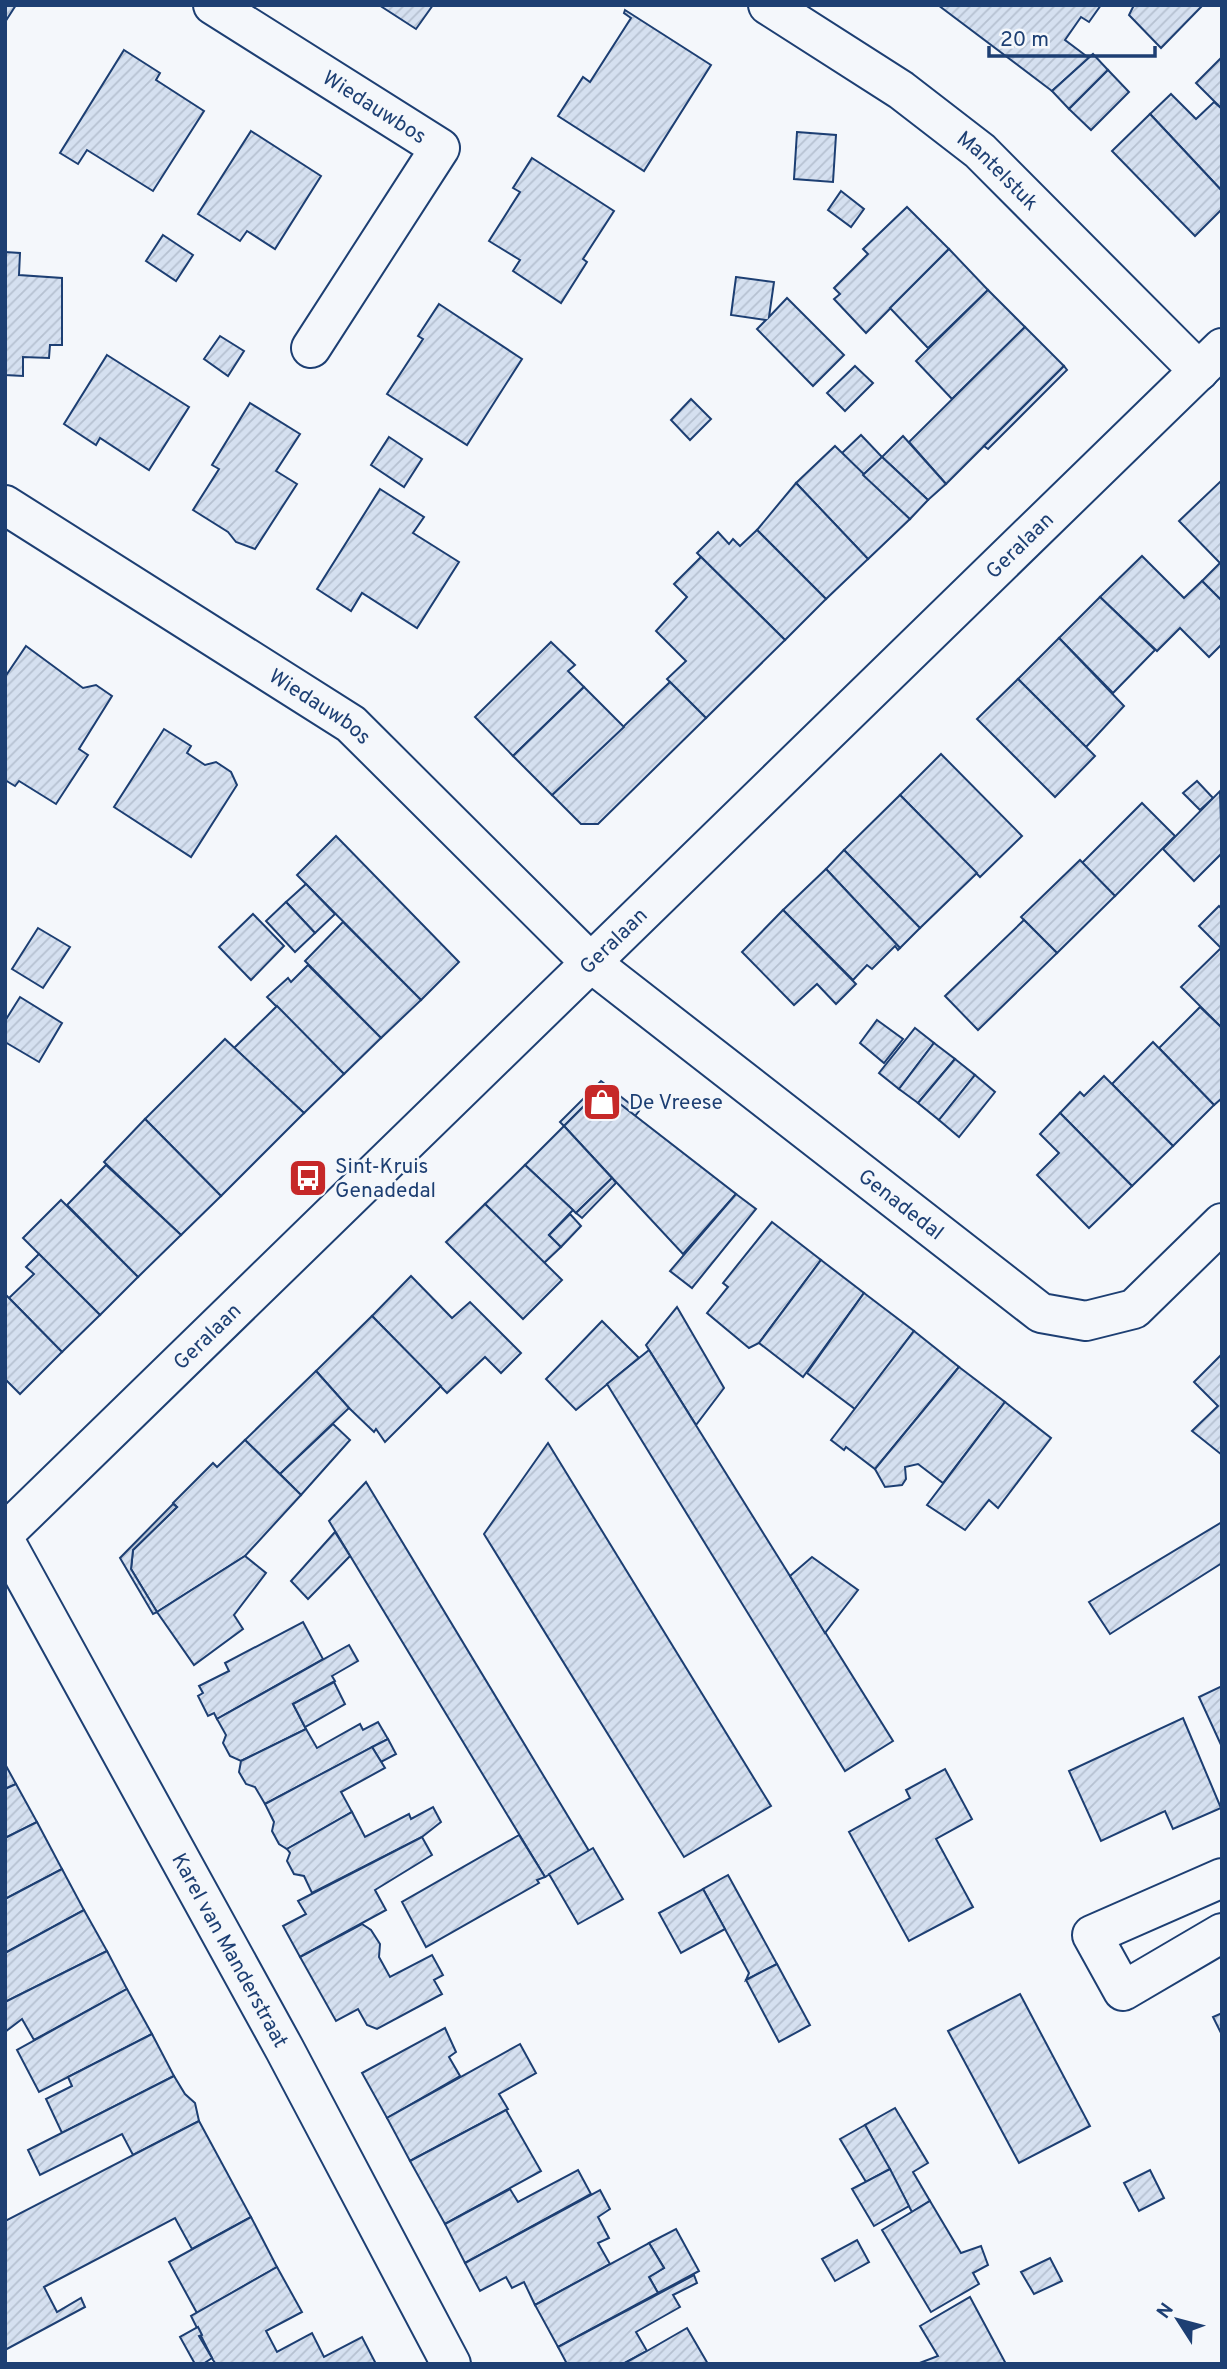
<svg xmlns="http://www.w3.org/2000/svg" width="1227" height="2369" font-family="Overpass,sans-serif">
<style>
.building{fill:url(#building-hatch);stroke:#1d3f73;stroke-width:2}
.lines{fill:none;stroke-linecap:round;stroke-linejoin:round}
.street-casing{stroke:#1d3f73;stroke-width:42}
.street{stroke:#f4f7fb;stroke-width:38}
.labels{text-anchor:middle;stroke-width:5;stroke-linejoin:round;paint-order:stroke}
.street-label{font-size:21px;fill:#1d3f73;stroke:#f4f7fb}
.poi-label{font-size:21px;fill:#1d3f73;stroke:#f4f7fb;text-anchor:start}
</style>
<defs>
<pattern id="building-hatch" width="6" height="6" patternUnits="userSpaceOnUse" patternTransform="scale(1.75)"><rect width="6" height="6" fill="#d5e0f0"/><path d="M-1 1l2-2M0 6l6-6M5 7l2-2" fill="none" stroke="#b6c1d1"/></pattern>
</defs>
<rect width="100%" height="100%" fill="#f4f7fb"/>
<!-- building -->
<g class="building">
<polygon points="5,5 16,5 5,22"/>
<polygon points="379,5 433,5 416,29"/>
<polygon points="938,5 1101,5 1089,22 1081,17 1065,40 1089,58 1052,91"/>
<polygon points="1134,5 1203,5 1161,48 1129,15"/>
<polygon points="625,10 711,65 644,171 558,116 583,77 590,82 631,18 624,13"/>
<polygon points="124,50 160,73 156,80 204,111 153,191 87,150 78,164 60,153"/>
<polygon points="1093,54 1108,70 1069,109 1052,91"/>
<polygon points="1222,57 1222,109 1196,83"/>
<polygon points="1108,70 1129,92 1091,130 1069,109"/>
<polygon points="1171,94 1196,119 1214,102 1222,109 1222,191 1150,114"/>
<polygon points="1150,114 1222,191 1222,209 1195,236 1112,151"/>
<polygon points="251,131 321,176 275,249 247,231 240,241 198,214"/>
<polygon points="797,132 836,135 833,182 794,179"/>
<polygon points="532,158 614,211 583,259 587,262 561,303 513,271 520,260 489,241 520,192 513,188"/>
<polygon points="841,191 864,209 851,227 828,210"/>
<polygon points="907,207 949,249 866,333 834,299 840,294 834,288 868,254 863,249"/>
<polygon points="163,235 193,255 176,281 146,261"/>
<polygon points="949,249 988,290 928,348 890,308"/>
<polygon points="5,252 20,253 19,275 62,278 62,345 50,345 49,358 23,357 23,376 5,375"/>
<polygon points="736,277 774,282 769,317 787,298 844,355 813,386 757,329 766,320 731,315"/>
<polygon points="988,290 1025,327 952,399 916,361"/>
<polygon points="439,304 522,359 467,445 387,394 423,339 418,336"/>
<polygon points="1025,327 1064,366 946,484 909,442"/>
<polygon points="220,336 244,351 228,376 204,359"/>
<polygon points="107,355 189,407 149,470 100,438 96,445 64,424"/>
<polygon points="855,366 873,383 845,411 827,393"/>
<polygon points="1064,366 1067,370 988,449 984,446"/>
<polygon points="691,399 711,419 690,440 671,420"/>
<polygon points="250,403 300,434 276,471 297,484 255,549 236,542 228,532 193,510 219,469 212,465"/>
<polygon points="861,435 882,457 863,475 842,453"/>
<polygon points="903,436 946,484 928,500 882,457"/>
<polygon points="389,437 422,459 404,487 371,465"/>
<polygon points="835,446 910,519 868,559 796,483"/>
<polygon points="882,457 928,500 910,519 863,475"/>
<polygon points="1222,480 1222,601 1202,581 1220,563 1179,521"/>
<polygon points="796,483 868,559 826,599 757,530"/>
<polygon points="380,489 424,517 413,533 459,562 417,628 362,593 351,611 317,589"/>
<polygon points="757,530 826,599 785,640 697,553 718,532 729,544 733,539 740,546"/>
<polygon points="1142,556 1184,598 1202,581 1222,601 1222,644 1209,657 1180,628 1157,651 1100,597"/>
<polygon points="701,557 785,640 706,718 667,679 686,661 656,631 687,597 674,584"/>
<polygon points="1100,597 1155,650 1113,693 1059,638"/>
<polygon points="1059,638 1124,706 1086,747 1018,679"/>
<polygon points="551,642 575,665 568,671 584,687 513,756 475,717"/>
<polygon points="26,646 83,688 96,685 112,696 79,749 88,755 56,804 19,781 15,786 5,780 5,677"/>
<polygon points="1018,679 1095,756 1055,797 977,719"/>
<polygon points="670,682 706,718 598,824 581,824 552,795"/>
<polygon points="584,687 624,727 552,795 513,756"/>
<polygon points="164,729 191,746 187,753 205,765 216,762 231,772 237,785 191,857 114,807"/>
<polygon points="941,754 1022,836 980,877 900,795"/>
<polygon points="1197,781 1213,798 1200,810 1183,793"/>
<polygon points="1220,791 1222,853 1194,881 1163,849"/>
<polygon points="900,795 977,873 920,928 844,850"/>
<polygon points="1142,803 1175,836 1115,896 1082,863"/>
<polygon points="336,836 459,962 421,1000 297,875"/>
<polygon points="844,850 920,928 900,948 826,869"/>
<polygon points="1080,860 1115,896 1057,953 1021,917"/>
<polygon points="826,869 900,948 898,950 895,946 872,969 867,965 853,980 783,910"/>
<polygon points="306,884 335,914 315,933 286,902"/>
<polygon points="286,902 315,933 295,952 266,921"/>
<polygon points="1219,906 1222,909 1222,1028 1181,987 1221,948 1199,926"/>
<polygon points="783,910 856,984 836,1004 817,984 794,1005 742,952"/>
<polygon points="253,914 284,946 251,980 219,947"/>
<polygon points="1024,920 1057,953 978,1030 945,996"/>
<polygon points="343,922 421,1000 381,1038 305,961"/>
<polygon points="38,928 70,947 43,988 12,969"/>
<polygon points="308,965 381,1038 344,1074 267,997 288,978 291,982"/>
<polygon points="20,997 62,1023 39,1062 5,1042 5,1021"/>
<polygon points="277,1006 344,1074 304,1113 234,1048"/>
<polygon points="1200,1007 1222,1028 1222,1098 1214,1105 1159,1048"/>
<polygon points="877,1020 903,1039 884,1063 860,1043"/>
<polygon points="915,1028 934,1043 899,1089 879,1073"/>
<polygon points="225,1039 304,1113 221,1196 145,1119"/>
<polygon points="1153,1042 1214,1105 1173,1146 1112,1084"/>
<polygon points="934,1043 955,1059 918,1103 899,1089"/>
<polygon points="955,1059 975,1075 939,1120 918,1103"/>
<polygon points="975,1075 995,1092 959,1137 939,1120"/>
<polygon points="1104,1076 1173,1146 1132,1186 1060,1113 1080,1092 1084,1096"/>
<polygon points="601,1081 639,1111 635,1116 611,1097 593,1097 564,1126 560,1122"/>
<polygon points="593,1097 611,1097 736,1194 683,1254 564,1126"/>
<polygon points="1060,1113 1132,1186 1089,1228 1037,1175 1059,1153 1040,1134"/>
<polygon points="145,1119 221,1196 181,1235 104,1162"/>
<polygon points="564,1126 612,1178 576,1213 525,1165"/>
<polygon points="106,1165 181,1235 138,1277 67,1205"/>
<polygon points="525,1165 573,1210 549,1235 561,1247 544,1263 485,1204"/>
<polygon points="612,1178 616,1183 582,1218 576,1213"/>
<polygon points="736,1194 756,1209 692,1288 670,1271"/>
<polygon points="61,1200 138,1277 100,1315 23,1238"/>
<polygon points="485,1204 562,1280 523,1319 446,1242"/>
<polygon points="570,1214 581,1226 561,1247 549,1235"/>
<polygon points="772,1222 821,1260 759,1343 749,1348 707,1313 728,1287 723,1283"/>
<polygon points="39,1254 100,1315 62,1352 9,1298 34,1274 26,1267"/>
<polygon points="821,1260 864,1293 803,1377 759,1343"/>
<polygon points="411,1276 452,1318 470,1302 521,1353 501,1373 485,1357 447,1393 372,1316"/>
<polygon points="864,1293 914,1331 855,1409 807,1373"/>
<polygon points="5,1294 62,1352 20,1394 5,1379"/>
<polygon points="677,1307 724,1388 696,1425 646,1345"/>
<polygon points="372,1316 441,1386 385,1442 376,1429 374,1432 349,1408 316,1371"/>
<polygon points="602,1321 639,1358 576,1410 546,1379"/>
<polygon points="914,1331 959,1367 875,1469 846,1447 844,1450 831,1440"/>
<polygon points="649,1350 893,1741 845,1771 607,1384"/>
<polygon points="1222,1354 1222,1455 1192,1431 1218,1406 1194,1382"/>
<polygon points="959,1367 1005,1402 943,1483 918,1464 905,1467 906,1479 902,1485 885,1487 875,1469"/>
<polygon points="316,1371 349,1408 280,1474 245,1440"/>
<polygon points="1005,1402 1051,1438 998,1508 989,1500 965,1530 927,1505"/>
<polygon points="333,1424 350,1440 301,1495 280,1474"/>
<polygon points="245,1440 301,1495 245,1556 157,1612 131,1569 133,1550 177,1507 173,1503 213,1463 217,1467"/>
<polygon points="548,1443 771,1806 684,1857 484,1534"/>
<polygon points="366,1482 589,1851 545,1877 329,1521"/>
<polygon points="173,1504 177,1507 133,1550 131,1569 157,1612 153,1614 120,1558"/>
<polygon points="1222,1522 1222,1563 1110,1634 1089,1602"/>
<polygon points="335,1532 350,1556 308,1599 291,1581"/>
<polygon points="245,1556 266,1573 234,1615 243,1629 194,1665 157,1612"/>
<polygon points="812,1557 858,1590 825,1633 790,1576"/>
<polygon points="303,1622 323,1659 217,1719 214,1713 208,1716 198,1696 203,1693 199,1686 229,1671 225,1663"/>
<polygon points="349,1645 358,1661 332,1676 335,1681 293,1704 306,1729 241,1761 230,1756 223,1743 226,1735 217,1719"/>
<polygon points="334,1682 345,1704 305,1727 293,1704"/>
<polygon points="1222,1686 1222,1747 1199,1697"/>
<polygon points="1183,1718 1221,1808 1173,1829 1165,1811 1101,1841 1069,1771"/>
<polygon points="378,1722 388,1739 265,1804 255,1787 246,1784 239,1772 241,1761 306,1729 317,1748 360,1724 363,1730"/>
<polygon points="388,1739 396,1754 381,1762 372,1747"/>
<polygon points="372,1747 385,1768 341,1792 352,1812 287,1849 279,1844 272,1831 274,1822 265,1804"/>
<polygon points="5,1764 16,1784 5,1789"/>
<polygon points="945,1769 972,1819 936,1839 973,1907 909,1941 849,1832 910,1798 906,1790"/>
<polygon points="16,1784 37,1822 5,1838 5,1789"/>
<polygon points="433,1807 441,1822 422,1837 312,1893 304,1876 294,1874 287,1861 290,1853 287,1849 352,1812 365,1837 409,1814 411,1819"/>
<polygon points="37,1822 62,1869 5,1899 5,1838"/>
<polygon points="519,1835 545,1877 537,1880 539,1883 426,1947 402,1902"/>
<polygon points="422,1837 432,1855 375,1890 386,1910 300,1957 283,1926 306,1914 298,1901"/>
<polygon points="593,1848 623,1899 578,1924 549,1874"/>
<polygon points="62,1869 84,1910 5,1953 5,1899"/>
<polygon points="728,1875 777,1964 746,1980 749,1973 703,1889"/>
<polygon points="703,1889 725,1929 681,1953 659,1913"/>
<polygon points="84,1910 107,1951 5,2002 5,1953"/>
<polygon points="362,1924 371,1930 380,1944 379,1957 390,1977 432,1955 443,1975 434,1980 442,1994 377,2029 367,2025 358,2009 336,2021 300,1957"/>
<polygon points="107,1951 127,1989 34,2040 22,2019 5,2032 5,2002"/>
<polygon points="777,1964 810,2025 779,2042 746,1980"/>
<polygon points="127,1989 152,2034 39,2092 17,2050"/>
<polygon points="1020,1994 1090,2126 1019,2163 948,2031"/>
<polygon points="1222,2013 1222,2035 1213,2017"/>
<polygon points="445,2028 456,2052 449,2057 460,2076 387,2118 362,2073"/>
<polygon points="152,2034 174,2076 62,2133 46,2099 72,2086 68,2077"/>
<polygon points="520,2044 536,2073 499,2094 508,2109 410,2161 387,2118"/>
<polygon points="174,2076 185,2094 195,2103 199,2121 133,2155 122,2134 40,2175 28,2150"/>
<polygon points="895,2108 928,2163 913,2172 930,2201 912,2212 865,2125"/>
<polygon points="506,2110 541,2171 445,2224 410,2161"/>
<polygon points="199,2121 251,2217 192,2249 175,2218 44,2287 57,2312 81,2298 85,2307 5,2350 5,2221"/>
<polygon points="865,2125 890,2169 866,2182 840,2139"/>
<polygon points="890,2169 909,2206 874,2226 852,2189"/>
<polygon points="578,2170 591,2194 465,2263 445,2224 510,2189 518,2202"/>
<polygon points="1150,2170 1164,2198 1139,2211 1124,2183"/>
<polygon points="600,2190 610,2209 598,2217 609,2238 598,2243 610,2264 535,2305 524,2282 512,2288 506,2277 480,2291 465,2263"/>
<polygon points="930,2201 961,2253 981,2246 988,2265 973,2273 979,2284 931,2312 882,2230"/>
<polygon points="251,2217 277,2267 197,2313 169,2262"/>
<polygon points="676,2229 699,2271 658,2293 649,2277 664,2268 649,2243"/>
<polygon points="857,2240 869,2262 835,2281 822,2259"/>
<polygon points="649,2243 664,2268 649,2277 658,2293 558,2347 535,2305"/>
<polygon points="1050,2258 1062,2281 1034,2294 1021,2272"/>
<polygon points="277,2267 302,2312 266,2331 277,2352 312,2333 324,2357 362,2337 376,2364 216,2364 213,2360 191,2316"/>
<polygon points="694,2275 697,2283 673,2295 680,2307 636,2332 647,2351 623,2364 567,2364 558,2347"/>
<polygon points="970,2297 1006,2364 917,2364 938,2356 920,2326"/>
<polygon points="198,2327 202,2335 199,2336 212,2358 203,2364 195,2364 180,2337"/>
<polygon points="687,2328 708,2364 623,2364 647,2351"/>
</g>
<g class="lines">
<!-- street casing -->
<g class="street-casing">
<g id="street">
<path id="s1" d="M213,5l227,143 -129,200"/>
<path id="s2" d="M768,5l133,85 79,61 219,220"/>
<path id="s3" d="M5,505l346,219 239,238 451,351 45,8 48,-12 88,-86"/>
<path id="s4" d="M5,1533l1217,-1185"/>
<path id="s5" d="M5,1541l280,509 166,314"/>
<polyline points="1222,1878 1092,1935 1123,1991 1222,1933"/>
</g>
</g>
<!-- street -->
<use href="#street" class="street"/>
</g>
<!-- icons -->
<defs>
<g id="shop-square" transform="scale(2.0125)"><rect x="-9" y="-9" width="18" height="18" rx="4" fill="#c62828" stroke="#f4f7fb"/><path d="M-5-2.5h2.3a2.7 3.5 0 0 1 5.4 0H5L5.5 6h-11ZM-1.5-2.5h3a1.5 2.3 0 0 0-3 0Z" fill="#fff"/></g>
<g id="bus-square" transform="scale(2.0125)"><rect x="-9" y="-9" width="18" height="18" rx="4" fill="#c62828" stroke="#f4f7fb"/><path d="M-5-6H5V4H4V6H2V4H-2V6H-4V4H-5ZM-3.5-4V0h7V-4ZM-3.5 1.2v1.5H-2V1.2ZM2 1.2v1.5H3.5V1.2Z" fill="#fff"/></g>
</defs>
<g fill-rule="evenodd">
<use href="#shop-square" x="602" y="1102"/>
<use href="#bus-square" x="308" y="1178"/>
</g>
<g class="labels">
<!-- street labels -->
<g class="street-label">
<text dy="7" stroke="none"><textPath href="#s1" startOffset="191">Wiedauwbos</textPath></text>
<text dy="7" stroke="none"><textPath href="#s2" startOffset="284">Mantelstuk</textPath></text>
<text dy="7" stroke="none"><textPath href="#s4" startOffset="1416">Geralaan</textPath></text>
<text dy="7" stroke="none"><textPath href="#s3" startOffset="374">Wiedauwbos</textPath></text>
<text dy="7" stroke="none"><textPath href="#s4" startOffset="849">Geralaan</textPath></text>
<text dy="7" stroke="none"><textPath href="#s3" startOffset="1141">Genadedal</textPath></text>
<text dy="7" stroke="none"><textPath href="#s4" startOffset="282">Geralaan</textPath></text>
<text dy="7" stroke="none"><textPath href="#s5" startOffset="467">Karel van Manderstraat</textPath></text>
</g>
<!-- poi labels -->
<g class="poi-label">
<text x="629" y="1109">De Vreese</text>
<text x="335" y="1173">Sint-Kruis<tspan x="335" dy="24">Genadedal</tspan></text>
</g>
</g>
<!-- border -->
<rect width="1227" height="2369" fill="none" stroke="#1d3f73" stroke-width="14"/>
<!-- north arrow -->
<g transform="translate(1178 2320) rotate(306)" stroke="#f4f7fb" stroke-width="5" paint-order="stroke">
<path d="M0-5L12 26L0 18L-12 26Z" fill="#1d3f73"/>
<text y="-10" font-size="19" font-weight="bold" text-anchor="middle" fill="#1d3f73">N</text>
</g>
<!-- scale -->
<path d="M989 46v10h166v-10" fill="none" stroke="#1d3f73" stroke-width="3.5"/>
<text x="1000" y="46" font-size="21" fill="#1d3f73" stroke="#f4f7fb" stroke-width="5" paint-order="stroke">20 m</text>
</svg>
